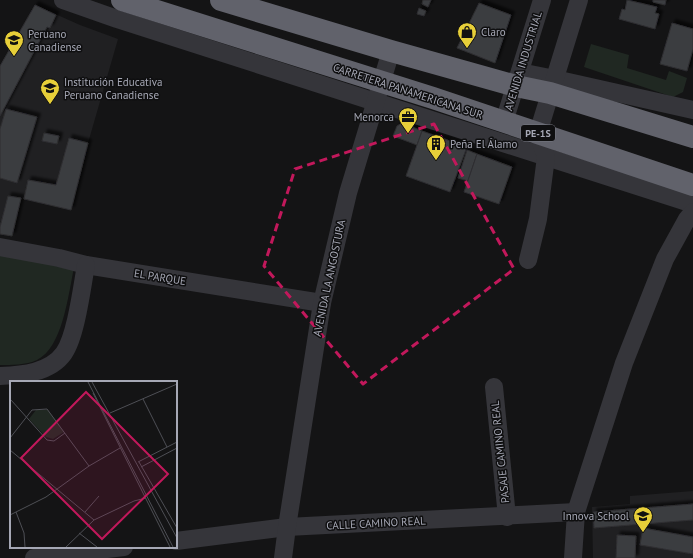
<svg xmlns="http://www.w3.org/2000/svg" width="693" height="558" font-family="'PT Sans',sans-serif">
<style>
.built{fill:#202022}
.green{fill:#202822}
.building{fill:#3b3c3f;stroke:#2e2e31;filter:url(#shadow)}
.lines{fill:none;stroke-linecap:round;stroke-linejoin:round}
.minor{stroke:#35353a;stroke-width:18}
.highway{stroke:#61626b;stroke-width:22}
.marked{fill:none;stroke:#c2185b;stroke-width:3;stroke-dasharray:8 5;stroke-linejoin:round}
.labels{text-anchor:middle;stroke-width:3;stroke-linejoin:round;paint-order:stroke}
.shield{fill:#0f0f10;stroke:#797a84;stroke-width:1}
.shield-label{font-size:10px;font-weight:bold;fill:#a6a8b5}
.poi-label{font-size:11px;fill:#a6a8b5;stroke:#0f0f10;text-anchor:start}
.street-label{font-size:11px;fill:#a6a8b5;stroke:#0f0f10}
.inset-road{fill:none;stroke:#4e4f55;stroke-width:1}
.view{fill:#c2185b;fill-opacity:0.15;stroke:#c2185b;stroke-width:2}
.inset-edge{fill:none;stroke:#a6a8b5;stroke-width:2}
</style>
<defs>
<filter id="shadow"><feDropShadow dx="3.5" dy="-3.5" stdDeviation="1" flood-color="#0009"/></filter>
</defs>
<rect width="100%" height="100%" fill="#141415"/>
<!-- built -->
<g class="built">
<polygon points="35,5 80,25 118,39 88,143 71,210 21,198 12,236 0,234 0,66"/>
<polygon points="693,491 693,558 593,558 592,507 630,504 630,496"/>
</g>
<!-- green -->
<g class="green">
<polygon points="591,44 629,55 627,68 666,80 669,71 687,78 683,92 673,97 584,67"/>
<path d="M0,254l74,14c-6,27 -11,79 -37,92 -11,5 -26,5 -37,5z"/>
</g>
<!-- building -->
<g class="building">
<polygon points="423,0 431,0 428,7 422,4"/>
<polygon points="627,0 657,7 655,13 659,14 655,29 619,19 622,9 625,10"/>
<polygon points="653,0 666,0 665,5 653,2"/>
<polygon points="479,3 511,15 495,63 457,48"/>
<polygon points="35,5 56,15 50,28 47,27 0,116 0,66"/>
<polygon points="419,8 426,11 424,16 417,14"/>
<polygon points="672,23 693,29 693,49 687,71 660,64"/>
<polygon points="6,109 37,117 17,183 0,178 0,129"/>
<polygon points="402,123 422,131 417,145 393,136 397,126"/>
<polygon points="422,131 467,147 450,192 406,176"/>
<polygon points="44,133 59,136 57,144 42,141"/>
<polygon points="69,138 88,143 71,210 24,199 28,180 56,185"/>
<polygon points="467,150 477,154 468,181 458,178"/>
<polygon points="477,154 512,167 499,204 464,192"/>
<polygon points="8,196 21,198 12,236 0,234 0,227"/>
<polygon points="693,504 693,520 594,528 593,512"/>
<polygon points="643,528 693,537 693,554 640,545"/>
<polygon points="617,535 636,536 635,558 616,558"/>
</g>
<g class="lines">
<!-- minor -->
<g class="minor">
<polyline points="63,0 117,19 693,204"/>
<polyline points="520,72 555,79 693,110"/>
<polyline points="504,122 542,0"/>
<polyline points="0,247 59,258 86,265 322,303"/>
<polyline points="528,260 538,219 546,157 538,133 579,0"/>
<path d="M0,376c22,-1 50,-3 64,-23 12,-17 18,-66 22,-88"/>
<polyline points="494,387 507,517"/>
<polyline points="176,541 287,527 576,512"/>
<polyline points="34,558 124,547"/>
<polyline points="283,558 287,527 322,303 348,193 391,51"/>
<polyline points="573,558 576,512 624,363 665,259 687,219 693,212"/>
</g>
<!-- highway -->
<g class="highway">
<polyline points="122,0 433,98 693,185"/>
<polyline points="221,0 391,51 516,86 550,93 693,137"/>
</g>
</g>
<!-- marked area -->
<path class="marked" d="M434,124l80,145 -151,115 -99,-118 31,-97z"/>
<!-- icons -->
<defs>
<g id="shop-pin" transform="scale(1)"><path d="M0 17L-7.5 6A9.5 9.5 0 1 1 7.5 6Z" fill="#e7cf39" stroke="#0f0f10"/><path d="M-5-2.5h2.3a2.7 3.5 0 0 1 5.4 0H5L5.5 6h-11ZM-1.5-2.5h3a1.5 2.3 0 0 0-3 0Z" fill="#111"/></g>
<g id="school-pin" transform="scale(1)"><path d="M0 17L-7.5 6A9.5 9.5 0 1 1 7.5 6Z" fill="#e7cf39" stroke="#0f0f10"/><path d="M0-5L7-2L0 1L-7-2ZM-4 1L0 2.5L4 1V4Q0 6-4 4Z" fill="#111"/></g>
<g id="office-pin" transform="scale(1)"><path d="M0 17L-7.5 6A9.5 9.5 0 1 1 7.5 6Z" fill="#e7cf39" stroke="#0f0f10"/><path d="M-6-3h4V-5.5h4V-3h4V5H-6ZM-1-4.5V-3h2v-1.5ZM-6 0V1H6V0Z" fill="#111"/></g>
<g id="building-pin" transform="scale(1)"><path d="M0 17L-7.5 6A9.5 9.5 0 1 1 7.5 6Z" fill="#e7cf39" stroke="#0f0f10"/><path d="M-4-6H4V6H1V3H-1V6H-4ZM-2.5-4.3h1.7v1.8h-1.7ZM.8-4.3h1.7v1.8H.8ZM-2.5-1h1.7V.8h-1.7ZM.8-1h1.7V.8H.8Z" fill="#111"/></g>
</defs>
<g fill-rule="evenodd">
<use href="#shop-pin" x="467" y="32"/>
<use href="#school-pin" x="14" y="40"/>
<use href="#school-pin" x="50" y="88"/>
<use href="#office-pin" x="408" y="117"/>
<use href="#building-pin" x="436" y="144"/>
<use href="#school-pin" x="643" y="516"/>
</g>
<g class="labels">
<!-- shield labels -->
<rect class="shield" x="521" y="125" width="34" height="16" rx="3"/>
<g class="shield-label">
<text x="538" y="137">PE-1S</text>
</g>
<!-- poi labels -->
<g class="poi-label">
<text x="481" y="36">Claro</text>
<text x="28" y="38">Peruano<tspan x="28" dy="13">Canadiense</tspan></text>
<text x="64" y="86">Institución Educativa<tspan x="64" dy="13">Peruano Canadiense</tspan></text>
<text x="394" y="121" text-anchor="end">Menorca</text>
<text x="450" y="148">Peña El Álamo</text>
<text x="629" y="520" text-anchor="end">Innova School</text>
</g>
<!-- street labels -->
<g class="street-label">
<text transform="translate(523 61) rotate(-73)" y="4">AVENIDA INDUSTRIAL</text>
<text transform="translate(408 91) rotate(18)" y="4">CARRETERA PANAMERICANA SUR</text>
<text transform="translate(160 277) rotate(9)" y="4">EL PARQUE</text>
<text transform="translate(329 278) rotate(-78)" y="4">AVENIDA LA ANGOSTURA</text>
<text transform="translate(500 452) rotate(-96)" y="4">PASAJE CAMINO REAL</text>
<text transform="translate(376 523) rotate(-3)" y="4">CALLE CAMINO REAL</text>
</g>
</g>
<!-- overview -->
<g transform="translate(10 381)">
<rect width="167" height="167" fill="#141415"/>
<path d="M26,29h12l16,22 -11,7 -7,-2 -17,-18z" fill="#202822"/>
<path class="inset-road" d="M78,1l85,165M82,1l85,156M83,12l77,154M133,18l24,48M1,19l36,40 7,1 11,-8M100,32l67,-29M0,57l22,-28 15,-1 42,57M0,69l84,70M128,81l39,-20M129,81l38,66M131,86l36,-19M6,131l8,21 1,14M75,131l14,-16M0,134l36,-18 43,-31 31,-18M69,152l18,14M56,166l28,-27 40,-19 12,-3"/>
<path class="view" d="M76,11l82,82 -66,65 -81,-81z"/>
<rect width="167" height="167" class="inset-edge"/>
</g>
</svg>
